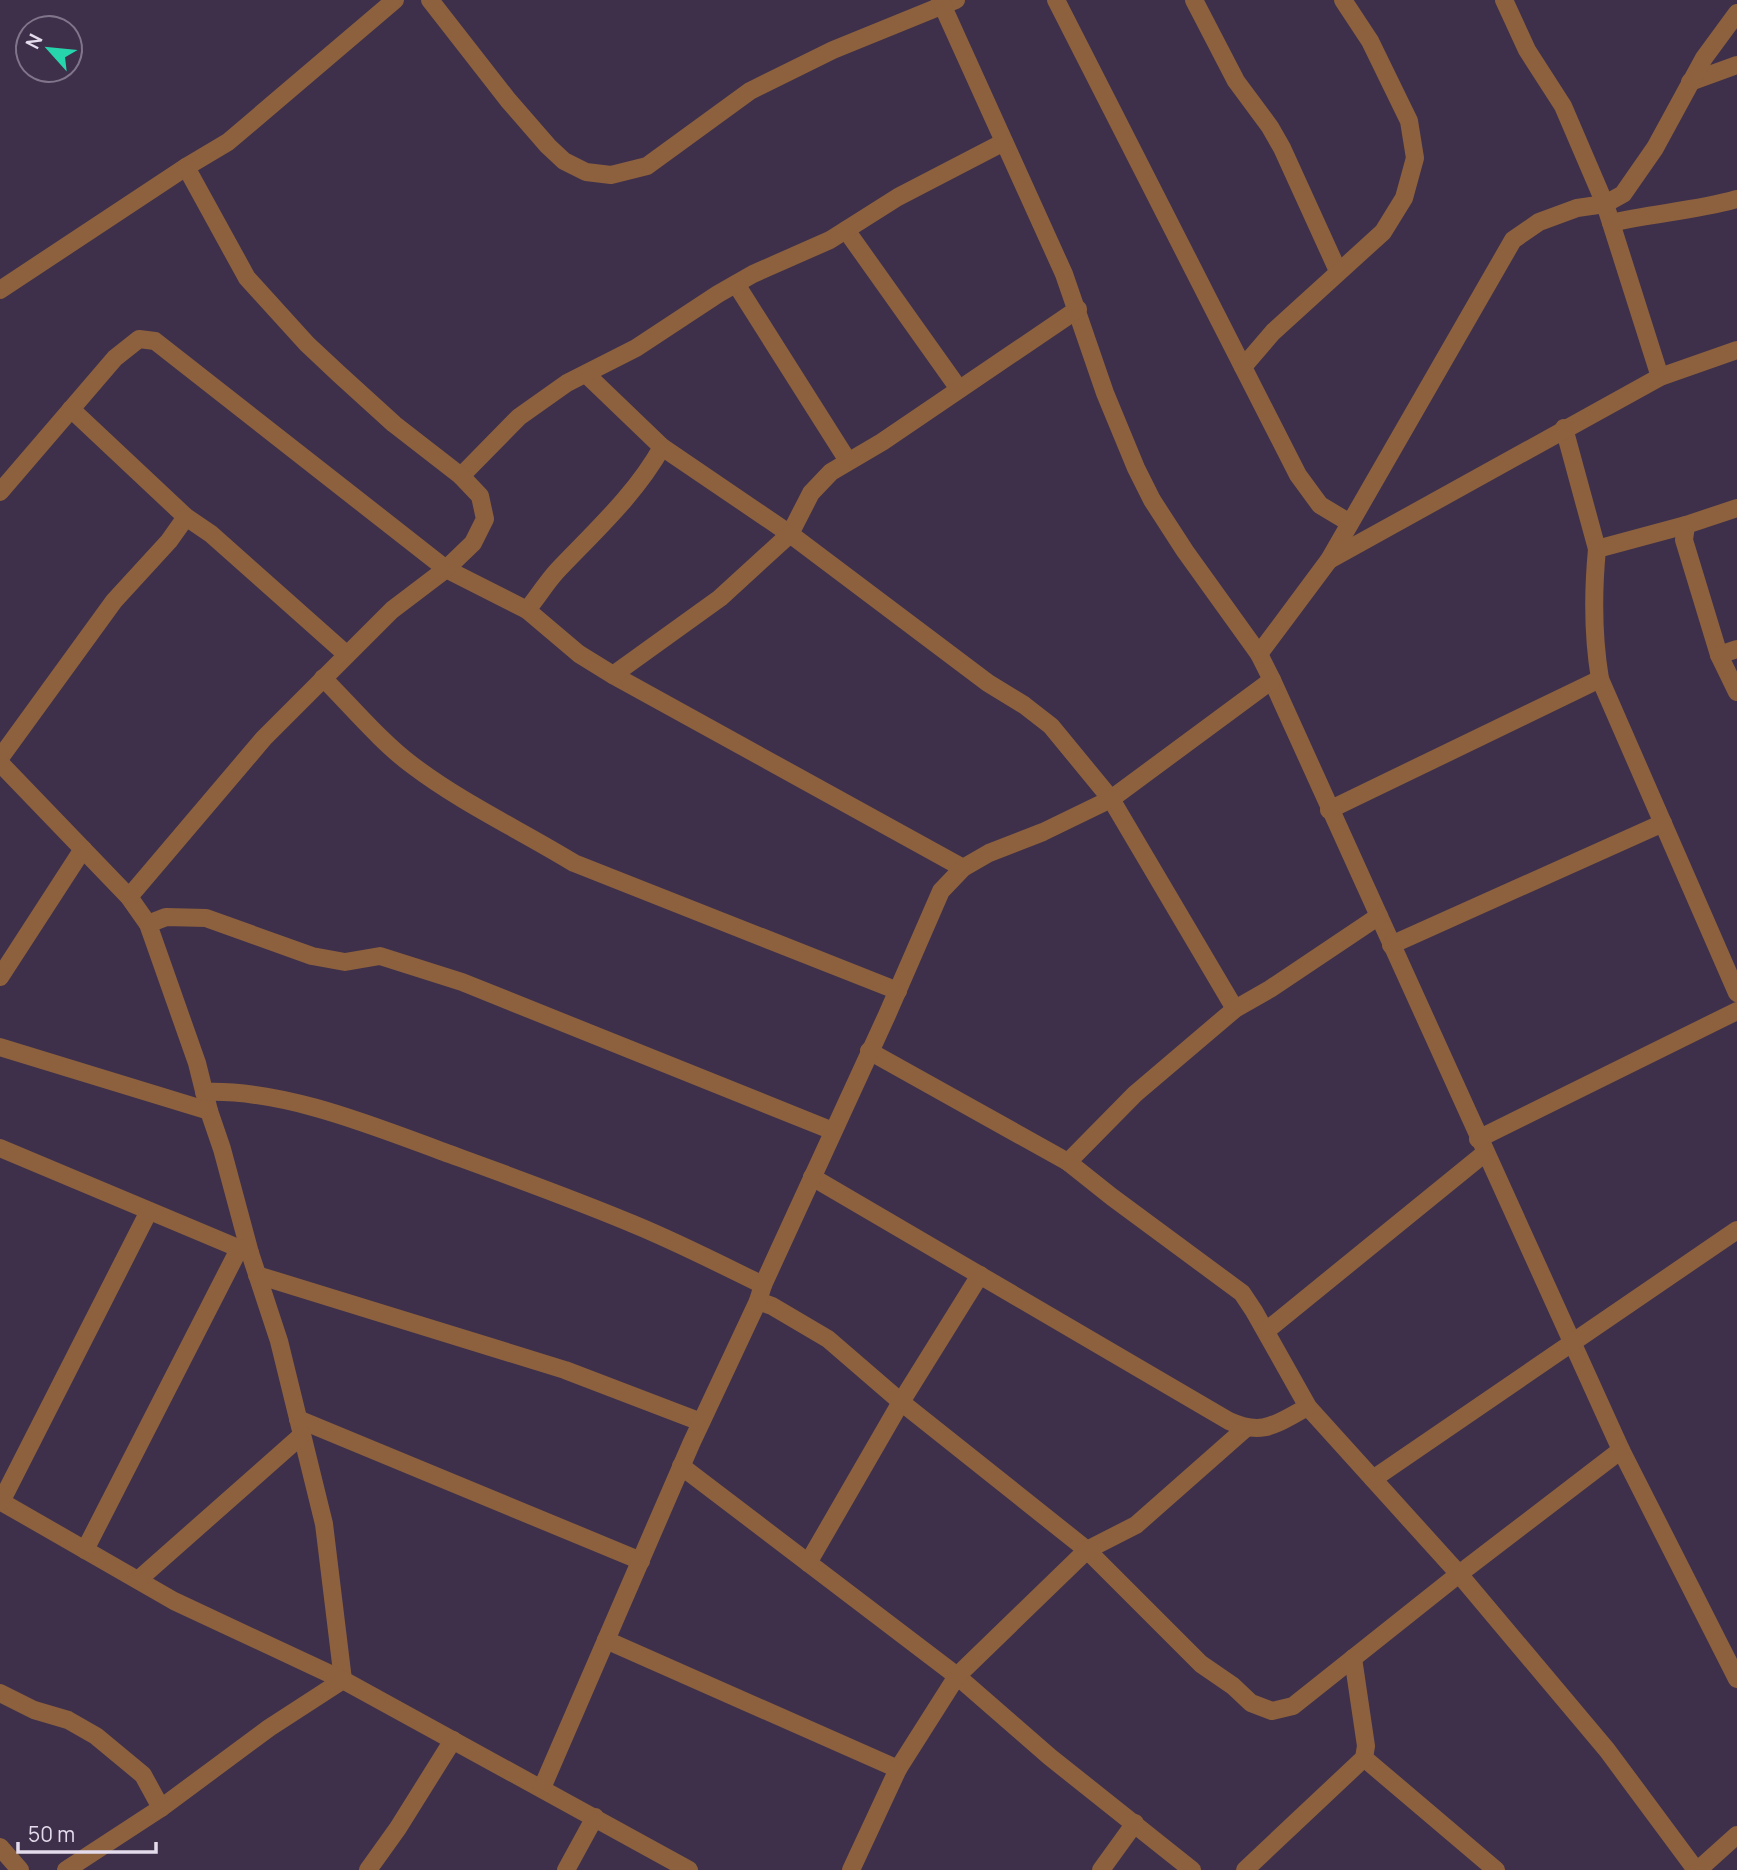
<svg xmlns="http://www.w3.org/2000/svg" width="1737" height="1870" font-family="Manrope,sans-serif">
<style>
.lines{fill:none;stroke-linecap:round;stroke-linejoin:round}
.street{stroke:#8d613e;stroke-width:18}
</style>
<rect width="100%" height="100%" fill="#3e304a"/>
<g class="lines">
<!-- street -->
<g class="street">
<polyline points="430,0 508,100 548,146 564,161 586,172 611,175 647,166 750,91 833,50 956,0"/>
<polyline points="940,0 1064,274 1105,393 1136,468 1152,500 1185,551 1259,654 1272,680 1621,1450 1737,1679"/>
<polyline points="1056,0 1298,475 1320,505 1350,523"/>
<polyline points="1194,0 1236,81 1270,127 1282,148 1338,271"/>
<polyline points="1504,0 1527,50 1563,106 1605,204 1660,377"/>
<polyline points="1690,82 1737,65"/>
<path d="M1611,223c42,-10 85,-12 126,-24"/>
<polyline points="846,230 959,389"/>
<polyline points="736,284 848,461"/>
<polyline points="0,290 186,167 228,142 395,0"/>
<polyline points="1243,367 1273,332 1383,232 1404,198 1415,158 1409,121 1370,41 1343,0"/>
<polyline points="586,374 662,447 790,534 988,683 1024,705 1051,726 1111,799 1235,1009"/>
<polyline points="71,409 186,517 211,534 346,654"/>
<polyline points="1564,428 1597,549"/>
<polyline points="461,476 519,417 567,383 636,348 718,294 753,274 830,240 898,197 1004,142"/>
<polyline points="0,492 115,358 139,339 155,341 446,569 527,610 579,654 613,675 963,868"/>
<path d="M1737,508l-51,17 -89,24c-4,42 -4,88 3,130l137,314"/>
<polyline points="1686,525 1684,540 1719,655 1737,692"/>
<polyline points="1329,560 1660,377 1737,350"/>
<path d="M527,610c10,-12 19,-27 30,-39 37,-39 79,-77 105,-124"/>
<polyline points="1259,654 1329,560 1513,240 1539,222 1577,208 1605,204 1623,194 1655,148 1704,58 1737,13"/>
<polyline points="1719,655 1737,649"/>
<polyline points="613,675 720,598 790,534 811,493 831,472 882,442 1078,309"/>
<path d="M323,678c27,27 59,65 89,87 50,38 108,65 162,98l324,128"/>
<polyline points="0,758 114,601 169,541 186,517"/>
<polyline points="0,763 129,897 148,924 197,1063 209,1111 222,1149 250,1253 279,1341 324,1524 343,1680 269,1728 161,1808 66,1870"/>
<polyline points="1329,810 1600,679"/>
<polyline points="129,897 264,738 392,610 446,569 473,543 485,519 480,496 461,476 394,424 339,374 307,344 247,278 186,167"/>
<polyline points="148,924 166,917 206,918 312,956 345,962 380,956 462,982 833,1131"/>
<polyline points="1391,945 1663,823"/>
<polyline points="0,977 83,849"/>
<polyline points="0,1047 209,1111"/>
<polyline points="869,1051 1068,1162 1112,1197 1242,1293 1254,1311 1308,1407 1459,1574 1607,1750 1696,1870"/>
<path d="M204,1092c79,-3 167,33 240,60 63,23 127,46 189,72 44,18 87,40 130,61"/>
<polyline points="1478,1139 1737,1011"/>
<polyline points="0,1148 250,1253"/>
<polyline points="1068,1162 1135,1094 1235,1009 1270,989 1379,916"/>
<path d="M812,1177l417,244c35,16 47,2 79,-14"/>
<polyline points="257,1275 565,1370 701,1422"/>
<polyline points="758,1301 772,1306 828,1339 901,1402 1087,1550 1201,1664 1233,1686 1251,1703 1272,1711 1293,1706 1459,1574 1621,1450"/>
<polyline points="1266,1331 1485,1153"/>
<polyline points="298,1419 641,1561"/>
<polyline points="681,1466 957,1676 1050,1757 1192,1870"/>
<polyline points="1373,1479 1737,1230"/>
<polyline points="0,1501 174,1601 343,1680 689,1870"/>
<polyline points="1,1502 149,1211"/>
<polyline points="85,1550 239,1249"/>
<polyline points="808,1563 901,1402 980,1275"/>
<polyline points="138,1580 302,1435"/>
<polyline points="606,1640 898,1769"/>
<polyline points="0,1693 34,1710 68,1720 96,1736 143,1775 161,1808"/>
<polyline points="1364,1758 1496,1870"/>
<polyline points="542,1788 691,1444 758,1301 763,1285 887,1015 941,891 963,868 989,853 1043,832 1111,799 1272,680"/>
<polyline points="0,1847 20,1870"/>
<polyline points="368,1870 398,1828 453,1740"/>
<polyline points="566,1870 595,1817"/>
<polyline points="851,1870 898,1769 957,1676 1087,1550 1136,1525 1246,1428"/>
<polyline points="1101,1870 1135,1823"/>
<polyline points="1245,1870 1364,1758 1366,1746 1353,1658"/>
<polyline points="1698,1870 1737,1835"/>
</g>
</g>
<!-- north arrow -->
<g transform="translate(49 49) rotate(297)"><circle r="33" fill="#3e304a" stroke="#80758b" stroke-width="2"/>
<path d="M0-5L12 26L0 18L-12 26Z" fill="#27d5ad"/>
<text y="-10" font-size="19" font-weight="bold" text-anchor="middle" fill="#e4dcec">N</text>
</g>
<!-- scale -->
<path d="M18 1842v10h138v-10" fill="none" stroke="#e4dcec" stroke-width="3.5"/>
<text x="28" y="1842" font-size="21" fill="#e4dcec" stroke="#3e304a" stroke-width="5" paint-order="stroke">50 m</text>
</svg>
